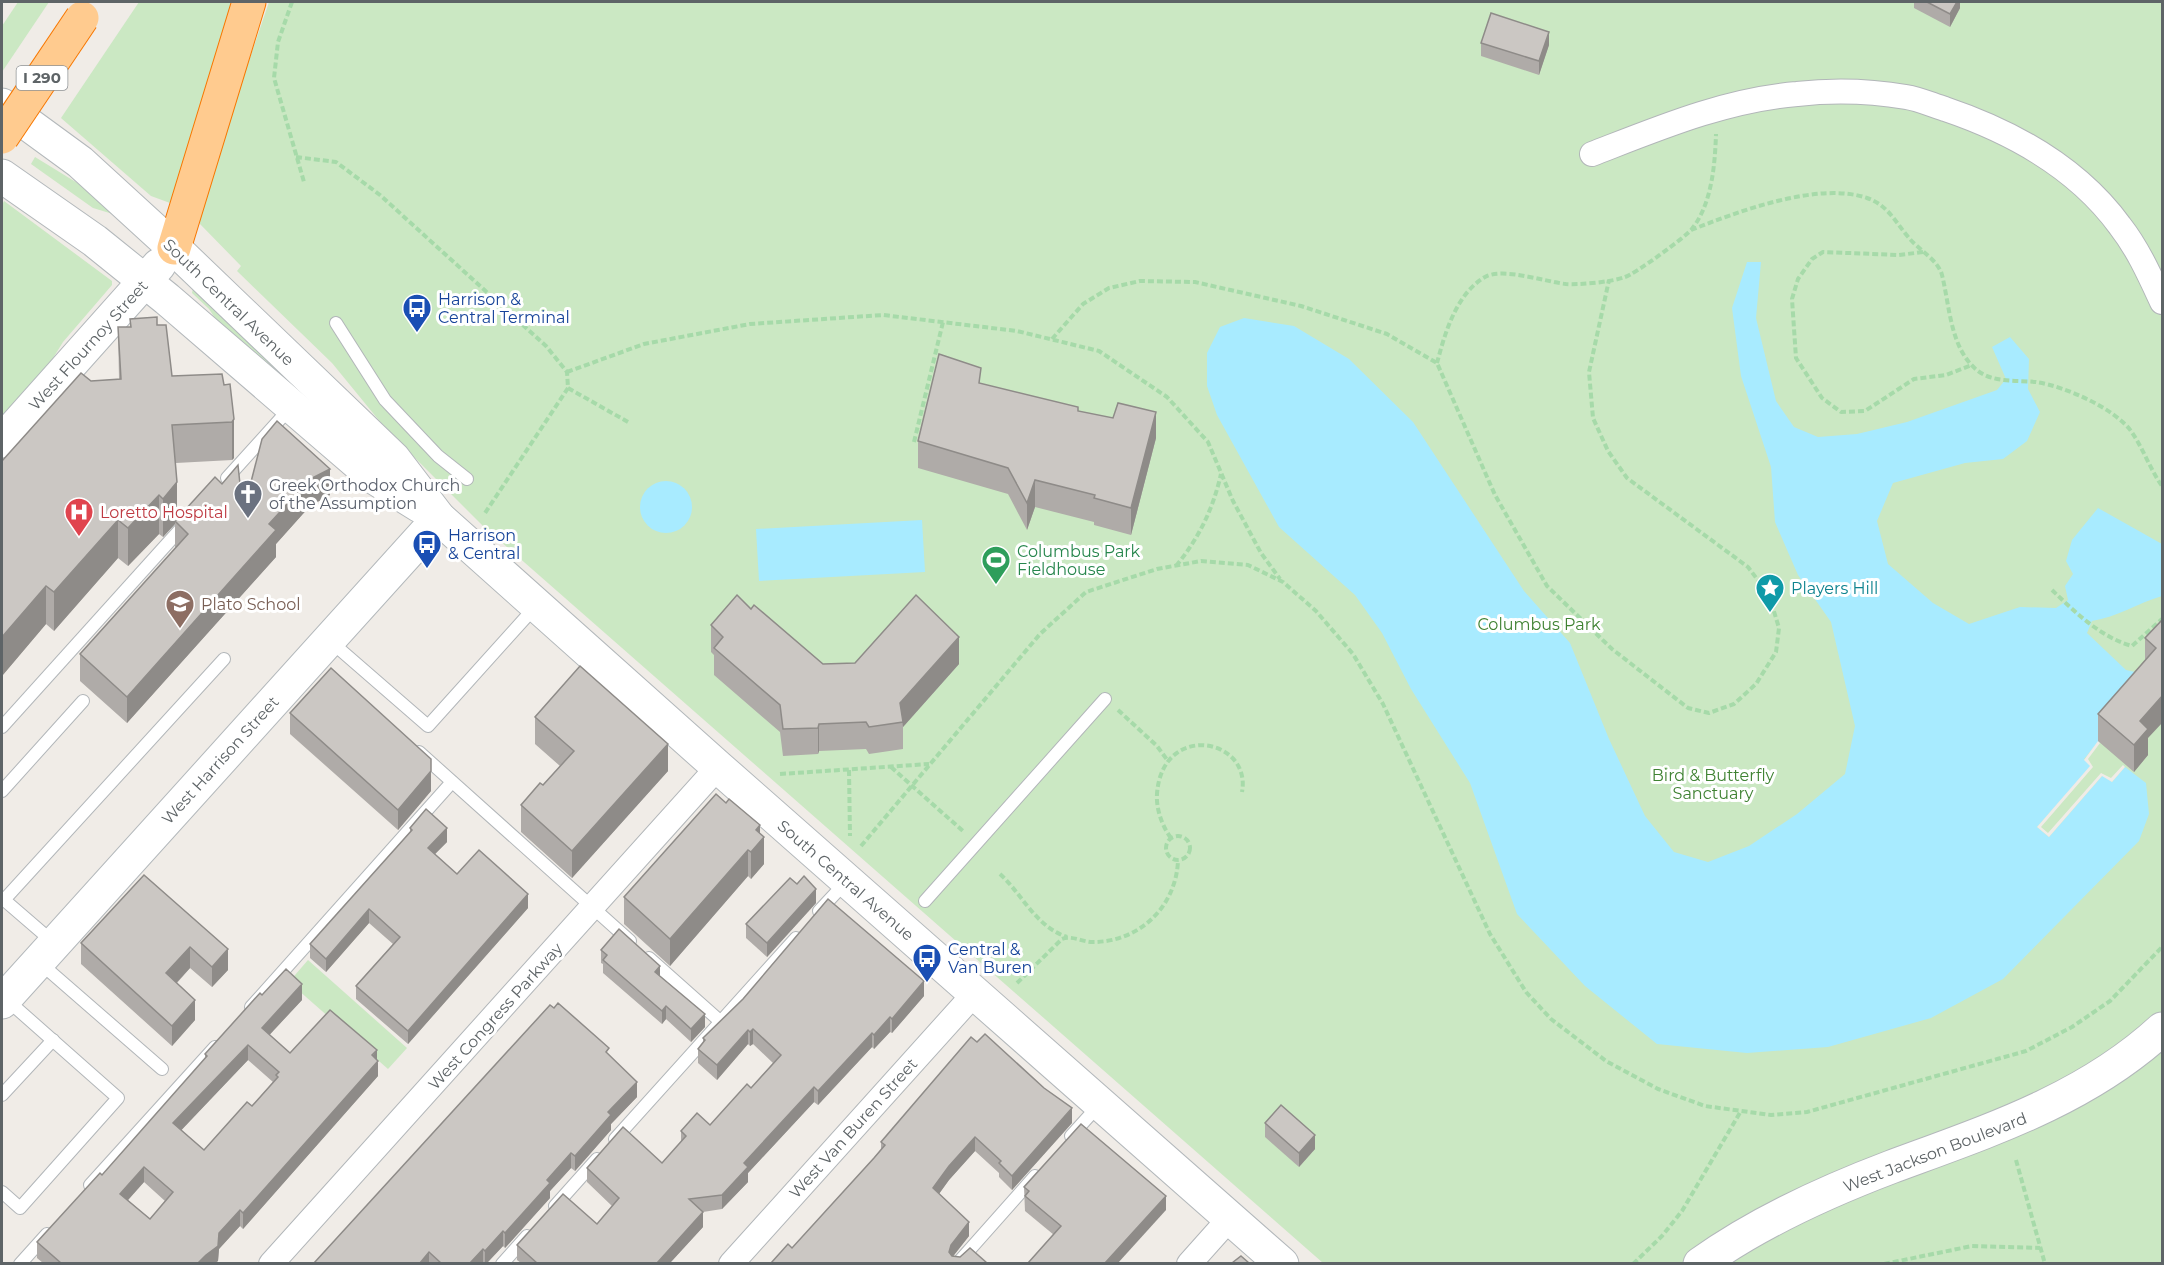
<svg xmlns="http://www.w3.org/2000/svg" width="2164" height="1265" font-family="Montserrat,sans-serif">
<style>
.green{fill:#cbe8c3}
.water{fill:#a8ebff}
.pier{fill:#f0ece7}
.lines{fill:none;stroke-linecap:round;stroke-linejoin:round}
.lane-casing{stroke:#b2b6b9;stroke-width:14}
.street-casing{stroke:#b2b6b9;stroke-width:26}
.secondary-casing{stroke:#b3b8bb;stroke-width:35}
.highway-casing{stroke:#f77700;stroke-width:35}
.path{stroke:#a6daa9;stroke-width:4;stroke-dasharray:6 3;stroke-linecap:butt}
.lane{stroke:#fff;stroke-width:12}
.street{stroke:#fff;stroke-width:24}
.secondary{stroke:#fff;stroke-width:33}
.highway{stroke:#ffcb8f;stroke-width:33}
.highway-bridge-casing{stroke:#f77700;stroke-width:35;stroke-linecap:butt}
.highway-bridge{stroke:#ffcb8f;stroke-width:33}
.wall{fill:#afaba8;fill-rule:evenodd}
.shaded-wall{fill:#8e8b88}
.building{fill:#cbc7c3;stroke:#8e8b88;stroke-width:1.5;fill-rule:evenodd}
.labels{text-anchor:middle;stroke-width:6;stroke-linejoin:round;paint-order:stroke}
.shield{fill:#fff;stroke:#8e9295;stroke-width:1.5}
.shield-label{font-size:15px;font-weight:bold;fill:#5e6467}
.transit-label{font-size:16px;fill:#164399;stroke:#fff;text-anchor:start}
.street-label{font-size:16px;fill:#5e6467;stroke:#fff}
.worship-label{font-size:16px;fill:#5b616d;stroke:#fff;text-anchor:start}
.health-label{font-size:16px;fill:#be3a42;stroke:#fff;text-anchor:start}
.leisure-label{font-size:16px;fill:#27864d;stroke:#fff;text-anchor:start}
.culture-label{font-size:16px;fill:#0d838f;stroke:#fff;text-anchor:start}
.education-label{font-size:16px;fill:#785e54;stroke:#fff;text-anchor:start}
.park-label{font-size:16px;fill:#3f8232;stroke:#fff}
</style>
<rect width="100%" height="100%" fill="#f0ece7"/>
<!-- green -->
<g class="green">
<polygon points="18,2 49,2 2,72 2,26"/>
<polygon points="139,2 238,2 175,198 170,203 151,196 61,118"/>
<polygon points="269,2 2162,2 2162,1263 1323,1263 483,526 386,429 332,363 237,271 241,266 200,224 199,207"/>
<polygon points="35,157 79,184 116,215 93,208 31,164"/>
<polygon points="4,201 112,281 112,285 63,342 50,363 2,418 2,205"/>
<polygon points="193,288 280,371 276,374 217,321 209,309 192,293"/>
<polygon points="308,960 407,1048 388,1069 289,982"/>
</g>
<!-- water -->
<g class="water">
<path d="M1747,262h14l-5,56 20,83 18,26 24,10 39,-3 50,-12 90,-32 9,-11 -14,-32 18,-10 19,22 -1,30 12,23 -13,29 -24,18 -38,4 -72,20 -16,38 11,43 45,39 36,21 51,-17 36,1 12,-8 -3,-14 8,-12 -7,-13 6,-21 26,-32 64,36v52c-24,7 -45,21 -70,25l-5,12 39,37 27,6 -69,83 7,7 -54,61 12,10 54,-62 9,7 13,-15 21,16 3,31 -10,27 -136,138 -72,39 -103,29 -81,6 -90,-9 -72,-58 -68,-72 -47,-131 -59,-94 -29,-56 -27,-38 -76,-68 -62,-112 -10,-29v-33l13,-26 24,-9 50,8 55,33 64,63 111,169 46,52 39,96 36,77 29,36 34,10 41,-16 48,-32 48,-40 10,-48 -24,-104 -33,-47 -23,-53 -4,-55 -30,-91 -9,-68z"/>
<circle cx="666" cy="507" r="26"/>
<polygon points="922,520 925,572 759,581 756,529"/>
</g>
<!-- pier -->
<polygon class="pier" points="2098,741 2100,743 2088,759 2093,767 2041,827 2048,833 2101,773 2111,778 2123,765 2125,767 2112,782 2102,776 2049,837 2037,827 2090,766 2084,760"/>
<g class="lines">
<!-- lane casing -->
<g class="lane-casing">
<g id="lane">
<polyline points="336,323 385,400 438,456 467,479"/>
<polyline points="227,478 292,406"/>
<polyline points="329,640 428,726 536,606"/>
<polyline points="2,727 185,524"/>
<polyline points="419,752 630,941"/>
<polyline points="2,791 83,701"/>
<polyline points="2,898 53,942"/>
<polyline points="4,900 224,659"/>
<polyline points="925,901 1105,699"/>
<polyline points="819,911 846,882"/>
<polyline points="649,958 721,1022"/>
<polyline points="39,962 162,1069"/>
<polyline points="251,1007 452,782"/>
<polyline points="2,1095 53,1040"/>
<polyline points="1071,1136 1099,1105"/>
<polyline points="615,1139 796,938"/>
<polyline points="90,1185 215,1047"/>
<polyline points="2,1192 20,1208 118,1098 6,999"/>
<polyline points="555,1206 597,1159"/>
<polyline points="20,1264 47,1234"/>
<polyline points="502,1264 527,1236"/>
<polyline points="957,1264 1035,1176"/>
</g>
</g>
<!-- street casing -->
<g class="street-casing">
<g id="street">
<path d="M1592,154c67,-26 133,-54 205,-60 36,-4 73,-3 109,3 13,2 26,8 39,12 68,23 132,58 175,117 18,23 30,50 42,76"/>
<polyline points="271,1264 718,767"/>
<polyline points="731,1264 975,993"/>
<polyline points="1189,1264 1230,1218"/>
</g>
</g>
<!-- secondary casing -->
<g class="secondary-casing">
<g id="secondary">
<polyline points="2,105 80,162 174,248 394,459 439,518 718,767 1282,1264"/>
<polyline points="2,176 95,241 167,299 375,478 420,506"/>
<polyline points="2,441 159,265"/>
<polyline points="2,1002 439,518"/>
<path d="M1700,1264c57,-41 125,-72 191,-97 97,-36 194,-67 271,-138"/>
</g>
</g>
<!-- highway casing -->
<g class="highway-casing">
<polyline id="highway" points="174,248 249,2"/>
</g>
<!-- path -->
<g class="path">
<polyline points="292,2 278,42 274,78 304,182"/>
<polyline points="296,157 336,162 380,195 546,346 567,372 568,388 485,513"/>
<path d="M1691,230c46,-18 127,-49 176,-32 21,7 29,25 42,40 10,12 29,22 33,37 8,32 8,74 36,96 16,12 39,9 58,11 28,4 78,26 95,49 12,17 19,38 31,55"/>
<polyline points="1923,252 1899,255 1823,252 1812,259 1798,279 1792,299 1796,358 1822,398 1841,412 1865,411 1914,379 1946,375 1972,365"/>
<polyline points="1052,339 1083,304 1109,288 1140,281 1195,282 1301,306 1387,334 1437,363 1495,495 1547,586 1612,649 1688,708 1709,713 1734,704 1756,684 1776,652 1779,628 1769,595 1748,567 1627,478 1608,451 1593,418 1589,372 1609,280"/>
<path d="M1437,363c8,-30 19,-69 48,-86 18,-10 61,5 81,7 13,1 46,-2 59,-7 10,-3 59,-39 66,-47 21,-25 24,-66 25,-96"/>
<polyline points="567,372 644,344 750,324 883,315 1017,331 1099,351 1167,397 1208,442 1233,501 1261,553 1280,579"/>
<polyline points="568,388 628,422"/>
<polyline points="914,442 943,322"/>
<path d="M1176,566c23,-28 37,-57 45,-92"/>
<path d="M2052,590c23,22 48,47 80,56l30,-27"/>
<polyline points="1118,710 1157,746 1168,761"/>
<polyline points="891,767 964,832"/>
<polyline points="849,770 850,836"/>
<polyline points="780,774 929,764"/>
<circle cx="1178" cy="848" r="12"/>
<path d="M1171,838c-9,-12 -15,-29 -14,-44 5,-73 95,-56 85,-2"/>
<polyline points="861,846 1040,634 1086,592 1157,569 1201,561 1248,565 1283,582 1316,611 1353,654 1383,704 1490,934 1526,992 1551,1019 1606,1061 1658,1089 1705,1106 1771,1115 1807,1112 2026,1051 2072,1027 2110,1001 2162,947"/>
<path d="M1000,874c22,20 36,53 67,63"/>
<path d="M1017,983l45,-44c10,-4 20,3 31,3 47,0 83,-36 85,-81"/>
<polyline points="2016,1160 2045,1264"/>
<polyline points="1633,1264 1662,1236 1682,1211 1741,1111"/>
<polyline points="1884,1264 1972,1246 2040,1248"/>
</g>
<!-- lane -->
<use href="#lane" class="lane"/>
<!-- street -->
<use href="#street" class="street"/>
<!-- secondary -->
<use href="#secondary" class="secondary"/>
<!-- highway -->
<use href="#highway" class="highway"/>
<!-- highway-bridge casing -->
<g class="highway-bridge-casing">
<polyline id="highway-bridge" points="2,137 82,18"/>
</g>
<!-- highway-bridge -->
<use href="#highway-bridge" class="highway-bridge"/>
</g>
<!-- wall -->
<g class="wall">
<polygon points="1914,2 1960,2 1960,8 1950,27 1914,8"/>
<polygon points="1481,43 1549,45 1539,75 1481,56"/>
<polygon points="130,319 157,325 172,376 224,385 230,384 234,458 232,460 176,463 177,518 243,513 330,495 310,506 276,544 276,557 127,723 80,681 80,654 175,548 175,524 163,537 159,534 128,566 118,558 54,631 46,624 2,676 2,461 91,381 119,379 118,327 130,327"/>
<polygon points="981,384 1078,411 1156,438 1131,535 1094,525 1094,522 1035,507 1027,530 1008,494 918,468 918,441"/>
<polygon points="751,609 823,664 959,664 903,727 903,749 869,754 866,749 819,751 818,754 783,756 780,732 714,675 714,655 711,652 711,625"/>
<polygon points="2163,619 2148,738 2148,755 2134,772 2098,741 2098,714 2145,660 2145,638"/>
<polygon points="290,713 431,791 398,830 290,734"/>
<polygon points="535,717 668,771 572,878 521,832 521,805 543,785 560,766 535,744"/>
<polygon points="410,828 447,842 435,854 457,874 528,908 408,1044 356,999 356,986 393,944 369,923 326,972 310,958 310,944 410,832"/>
<polygon points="760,834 764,864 751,879 748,876 670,966 624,924 624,897"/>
<polygon points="144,875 228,970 212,987 190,968 177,983 195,1020 172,1046 81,964 81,943"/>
<polygon points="797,884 816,903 767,957 746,938 746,924"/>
<polygon points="601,950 660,976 705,1027 691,1042 666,1019 662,1024 603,973 603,964 601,963"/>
<path d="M262,995l40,5 -33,35 21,18 87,6 1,17 -135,153 -3,-3 -21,23 -1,12 -3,2h-172l-6,-5v-16l65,-67 103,-117v-4zM248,1060l25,22 -21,24 -48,44 -23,-20zM144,1182l21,19 -15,18 -22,-19z"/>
<polygon points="924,996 892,1033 890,1032 874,1049 872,1047 818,1105 814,1102 748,1173 748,1182 722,1209 703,1212 703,1227 670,1263 521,1263 517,1260 517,1245 597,1224 612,1206 587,1182 587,1168 662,1163 681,1142 681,1131 710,1125 751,1088 773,1063 753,1044 750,1046 748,1044 717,1080 698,1063 698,1049 703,1043 703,1038"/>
<polygon points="609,1055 637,1097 611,1124 611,1130 575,1171 571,1168 550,1191 550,1198 505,1248 503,1246 487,1263 314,1263"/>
<polygon points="1072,1123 1012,1190 999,1177 999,1173 975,1151 949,1180 939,1194 969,1236 953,1256 792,1248 881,1150 881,1142"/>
<polygon points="1265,1123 1315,1149 1299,1167 1265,1137"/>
<polygon points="1024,1187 1166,1210 1054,1235 1025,1211"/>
</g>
<!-- shaded-wall -->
<g class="shaded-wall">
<polygon points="1957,2 1960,2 1960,8 1950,27 1950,14"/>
<polygon points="1549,32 1549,45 1539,75 1539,61"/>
<polygon points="1156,412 1156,438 1131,535 1131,508"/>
<polygon points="234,419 234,458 232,460 232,422"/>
<polygon points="330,469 330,495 310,506 276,544 276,557 127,723 127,697 269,524 310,479"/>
<polygon points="1035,480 1035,507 1027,530 1027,503"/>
<polygon points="177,482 177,520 175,521 175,524 163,537 163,499"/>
<polygon points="159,495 159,534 128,566 128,528"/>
<polygon points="118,520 118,558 54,631 54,592"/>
<polygon points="46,586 46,624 2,676 2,637"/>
<polygon points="959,637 959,664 903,727 900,703"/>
<polygon points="2163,695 2163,722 2148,738 2148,755 2134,772 2134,745 2140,721"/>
<polygon points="819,724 819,751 818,754 818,728"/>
<polygon points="668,744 668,771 572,878 572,851"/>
<polygon points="431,771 431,791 398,830 398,810"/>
<polygon points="760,825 760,842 764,837 764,864 751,879 751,852 756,830"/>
<polygon points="447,828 447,842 428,861 428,848"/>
<polygon points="748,850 748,876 670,966 670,939"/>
<polygon points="816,889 816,903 767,957 767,943"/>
<polygon points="528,894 528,908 408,1044 408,1031"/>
<polygon points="369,909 369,923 326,972 326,959"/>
<polygon points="190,947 190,968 166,994 166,973"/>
<polygon points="228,949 228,970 212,987 212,967"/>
<polygon points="660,966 660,979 655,972"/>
<polygon points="924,981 924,996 892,1033 892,1019"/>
<polygon points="302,984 302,1000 262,1043 262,1028"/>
<polygon points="195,1000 195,1020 172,1046 172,1026"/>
<polygon points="666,1006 666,1019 662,1024 662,1011"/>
<polygon points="705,1014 705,1027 691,1042 691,1029"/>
<polygon points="890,1017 890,1032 874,1049 874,1035"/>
<polygon points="753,1029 753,1044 750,1046 750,1032"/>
<polygon points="748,1030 748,1044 717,1080 717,1065"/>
<polygon points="872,1033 872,1047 818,1105 818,1091"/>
<polygon points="248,1045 248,1060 173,1139 173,1123"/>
<polygon points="377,1050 377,1063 378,1061 378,1076 243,1229 243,1213"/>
<polygon points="637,1082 637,1097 611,1124 611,1130 575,1171 575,1156 608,1112"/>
<polygon points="814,1087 814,1102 748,1173 748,1182 722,1209 722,1195 744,1163"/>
<polygon points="1072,1108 1072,1123 1012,1190 1012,1176"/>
<polygon points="1315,1135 1315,1149 1299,1167 1299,1153"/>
<polygon points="975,1137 975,1151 949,1180 933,1202 933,1188 949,1166"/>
<polygon points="571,1153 571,1168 550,1191 550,1198 505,1248 505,1233 547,1180"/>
<polygon points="144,1167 144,1182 120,1209 120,1194"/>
<polygon points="1166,1196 1166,1210 1118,1263 1105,1263"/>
<polygon points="240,1210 240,1226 219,1249 218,1261 215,1263 198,1263 219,1233"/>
<polygon points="703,1212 703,1227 670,1263 657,1263"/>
<polygon points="969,1222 969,1236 951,1259 949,1252 951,1245"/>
<polygon points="503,1231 503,1246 487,1263 485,1263 485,1251"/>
<polygon points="483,1249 483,1263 470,1263"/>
<polygon points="429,1252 429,1263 420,1263"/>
</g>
<!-- building -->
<g class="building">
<polygon points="1927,2 1957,2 1950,14"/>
<polygon points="1491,13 1549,32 1539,61 1481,43"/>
<polygon points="157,317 157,325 166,325 172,376 222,374 224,385 230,384 234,419 232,422 172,425 177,482 163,499 159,495 128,528 118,520 54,592 46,586 2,637 2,461 81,373 91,381 121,379 118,327 131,327 130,319"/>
<polygon points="939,354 981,368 979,383 1078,407 1078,411 1113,418 1118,403 1156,412 1131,508 1094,498 1095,495 1035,480 1027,503 1008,468 918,441"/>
<polygon points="277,421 330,469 310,479 269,524 276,530 127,697 80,654 188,534 175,521 215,477 222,484 238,465 243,513 262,439"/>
<polygon points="737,595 751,609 754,605 823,664 855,663 916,595 959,637 900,703 903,722 869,727 866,722 819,724 818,728 783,729 780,705 714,648 723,637 711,625"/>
<polygon points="2163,619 2163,695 2140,721 2148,729 2134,745 2098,714 2156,648 2145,638"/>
<polygon points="580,666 668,744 572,851 521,805 540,783 543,785 574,751 535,717"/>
<polygon points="331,668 431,759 431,771 398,810 290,713"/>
<polygon points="716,794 726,803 729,799 760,825 756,830 764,837 751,852 748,850 670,939 624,897"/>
<polygon points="426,809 447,828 428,848 457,874 479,850 528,894 408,1031 356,986 400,937 369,909 326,959 310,944 412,830 410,828"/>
<polygon points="144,875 228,949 212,967 190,947 166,973 195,1000 172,1026 81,943"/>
<polygon points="804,876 816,889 767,943 746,924 790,878 797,884"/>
<polygon points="828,899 924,981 892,1019 890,1017 874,1035 872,1033 818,1091 814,1087 744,1163 748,1167 722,1195 689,1199 703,1212 657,1263 537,1263 517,1245 563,1194 597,1224 619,1198 587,1168 623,1127 662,1163 686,1136 681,1131 697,1113 710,1125 747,1084 751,1088 781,1055 753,1029 750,1032 748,1030 717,1065 698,1049 705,1040 703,1038 743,999"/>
<polygon points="619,929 660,966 655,972 705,1014 691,1029 666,1006 662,1011 603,960 607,955 601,950"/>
<path d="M286,969l16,15 -40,44 28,25 40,-43 47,40 -5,5 6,6 -135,152 -3,-3 -21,23 -1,13 -12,9 -8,8h-137l-24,-21 63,-69 2,2 105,-119 -2,-2 55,-61 2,2zM248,1045l31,27 -3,3 2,2 -26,29 -5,-4 -43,48 -31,-27zM144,1167l29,25 -23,27 -30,-25z"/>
<polygon points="558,1003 609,1048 606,1052 637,1082 608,1112 611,1115 575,1156 571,1153 547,1180 550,1183 505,1233 503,1231 485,1251 483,1249 470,1263 441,1263 429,1252 420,1263 314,1263 550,1005 554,1008"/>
<polygon points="985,1034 1044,1088 1072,1108 1012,1176 999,1163 1001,1161 975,1137 949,1166 933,1188 969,1222 951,1245 949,1252 952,1256 960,1257 970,1248 987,1263 771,1263 788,1244 792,1248 874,1158 885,1145 881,1142 971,1037 977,1042"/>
<polygon points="1281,1105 1315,1135 1299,1153 1265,1123"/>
<polygon points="1081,1124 1166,1196 1105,1263 1028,1263 1061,1226 1025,1196 1029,1191 1024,1187"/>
<polygon points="1241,1256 1249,1263 1232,1263"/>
</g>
<!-- icons -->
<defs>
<g id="bus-pin" transform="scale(1.5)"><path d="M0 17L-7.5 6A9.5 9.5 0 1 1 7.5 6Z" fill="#1a4fb4" stroke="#fff"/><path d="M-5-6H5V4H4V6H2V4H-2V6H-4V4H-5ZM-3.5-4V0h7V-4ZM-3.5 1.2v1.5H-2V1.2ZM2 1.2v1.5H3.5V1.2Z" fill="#fff"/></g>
<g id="church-pin" transform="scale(1.5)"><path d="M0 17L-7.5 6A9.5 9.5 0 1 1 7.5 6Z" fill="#6b7280" stroke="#fff"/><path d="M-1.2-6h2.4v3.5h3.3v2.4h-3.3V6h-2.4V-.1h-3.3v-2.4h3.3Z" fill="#fff"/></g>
<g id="hospital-pin" transform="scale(1.5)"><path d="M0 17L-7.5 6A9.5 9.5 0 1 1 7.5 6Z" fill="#e0444e" stroke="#fff"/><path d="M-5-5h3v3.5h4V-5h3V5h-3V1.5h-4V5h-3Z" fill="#fff"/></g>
<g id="stadium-pin" transform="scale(1.5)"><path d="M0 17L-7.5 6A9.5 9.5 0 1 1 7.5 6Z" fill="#2e9e5b" stroke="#fff"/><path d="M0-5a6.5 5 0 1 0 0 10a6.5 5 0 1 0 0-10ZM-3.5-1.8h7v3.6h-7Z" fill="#fff"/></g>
<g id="sight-pin" transform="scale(1.5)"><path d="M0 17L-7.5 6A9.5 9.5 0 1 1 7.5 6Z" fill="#0f9aa8" stroke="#fff"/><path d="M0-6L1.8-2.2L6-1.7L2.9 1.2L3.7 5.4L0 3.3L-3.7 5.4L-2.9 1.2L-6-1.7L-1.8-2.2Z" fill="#fff"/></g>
<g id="school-pin" transform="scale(1.5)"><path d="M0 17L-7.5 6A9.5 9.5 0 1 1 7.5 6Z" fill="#8d6e63" stroke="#fff"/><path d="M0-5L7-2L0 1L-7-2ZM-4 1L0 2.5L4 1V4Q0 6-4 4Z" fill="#fff"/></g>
</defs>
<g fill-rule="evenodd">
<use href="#bus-pin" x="417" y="308"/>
<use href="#church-pin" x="248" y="494"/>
<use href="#hospital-pin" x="79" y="512"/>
<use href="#bus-pin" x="427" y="544"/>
<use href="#stadium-pin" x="996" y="560"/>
<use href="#sight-pin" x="1770" y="588"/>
<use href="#school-pin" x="180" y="604"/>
<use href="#bus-pin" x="927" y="958"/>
</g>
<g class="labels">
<!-- shield labels -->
<rect class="shield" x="16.5" y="66" width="51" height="24" rx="4.5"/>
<g class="shield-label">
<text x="42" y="83">I 290</text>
</g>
<!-- transit labels -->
<g class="transit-label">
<text x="438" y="305">Harrison &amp;<tspan x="438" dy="18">Central Terminal</tspan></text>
<text x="448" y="541">Harrison<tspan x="448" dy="18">&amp; Central</tspan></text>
<text x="948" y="955">Central &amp;<tspan x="948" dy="18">Van Buren</tspan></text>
</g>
<!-- street labels -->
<g class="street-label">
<text transform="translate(229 302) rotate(44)" y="6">South Central Avenue</text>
<text transform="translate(88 345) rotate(-48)" y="6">West Flournoy Street</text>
<text transform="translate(220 760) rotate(-48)" y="6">West Harrison Street</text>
<text transform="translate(846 880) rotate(41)" y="6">South Central Avenue</text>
<text transform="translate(495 1016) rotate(-48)" y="6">West Congress Parkway</text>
<text transform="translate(853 1128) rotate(-48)" y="6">West Van Buren Street</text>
<text transform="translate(1935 1152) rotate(-21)" y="6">West Jackson Boulevard</text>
</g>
<!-- worship labels -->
<g class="worship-label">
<text x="269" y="491">Greek Orthodox Church<tspan x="269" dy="18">of the Assumption</tspan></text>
</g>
<!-- health labels -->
<g class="health-label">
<text x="100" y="518">Loretto Hospital</text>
</g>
<!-- leisure labels -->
<g class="leisure-label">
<text x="1017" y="557">Columbus Park<tspan x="1017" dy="18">Fieldhouse</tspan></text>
</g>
<!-- culture labels -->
<g class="culture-label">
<text x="1791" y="594">Players Hill</text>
</g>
<!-- education labels -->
<g class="education-label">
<text x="201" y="610">Plato School</text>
</g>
<!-- park labels -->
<g class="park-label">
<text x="1539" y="630">Columbus Park</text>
<text x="1713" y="781">Bird &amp; Butterfly<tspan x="1713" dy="18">Sanctuary</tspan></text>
</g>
</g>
<!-- border -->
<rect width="2164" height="1265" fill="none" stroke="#5e6467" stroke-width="6"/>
</svg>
